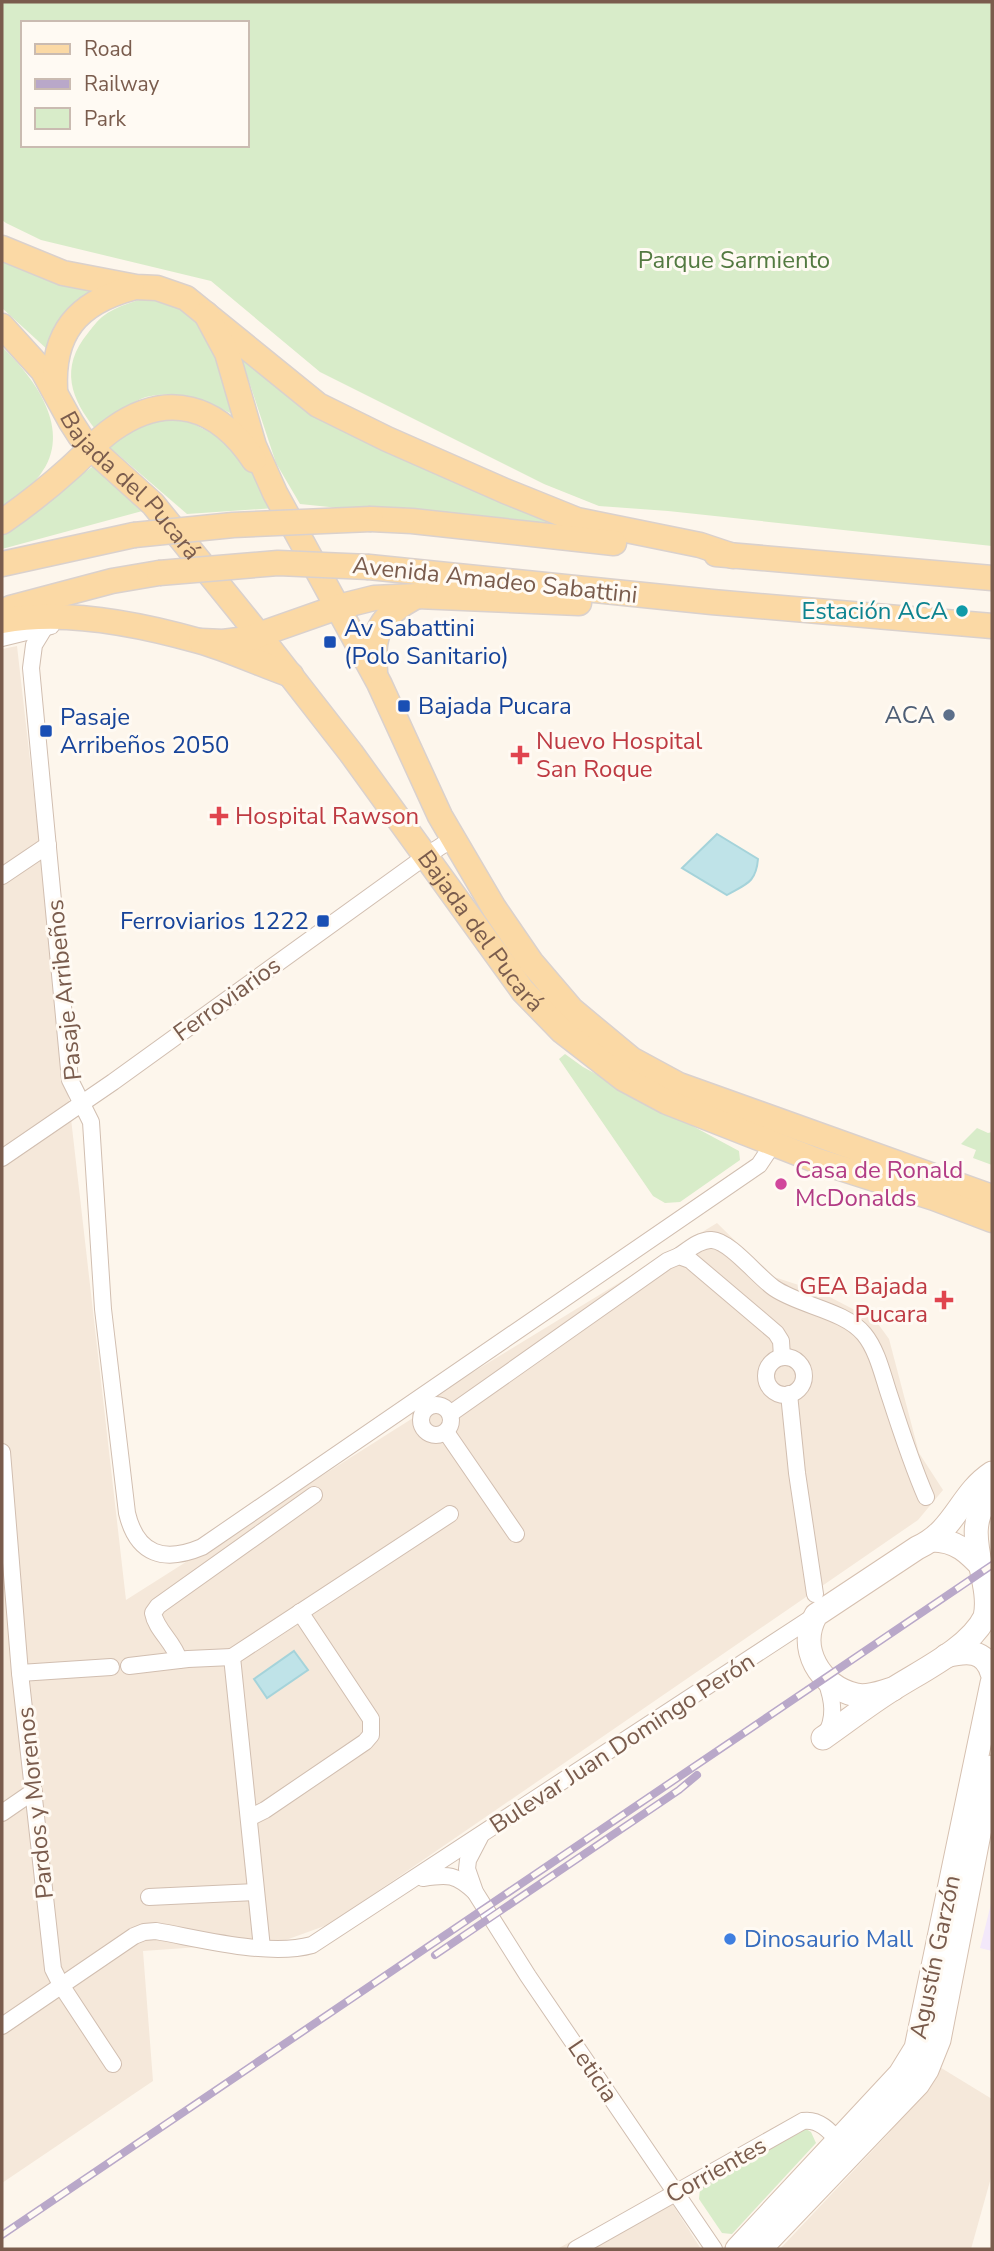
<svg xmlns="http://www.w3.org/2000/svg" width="994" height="2251" font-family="'Nunito Sans',sans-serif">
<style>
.residential{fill:#f5e8da}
.education{fill:#f3e8fa}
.green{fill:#d8ecc9;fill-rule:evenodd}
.water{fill:#bfe3e8;stroke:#a5d3da;stroke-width:2}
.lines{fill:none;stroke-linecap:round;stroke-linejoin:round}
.street-casing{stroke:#d1beb0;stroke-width:18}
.secondary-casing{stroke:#d6c0b0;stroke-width:25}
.primary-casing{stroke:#dad1cd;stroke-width:27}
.street{stroke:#fff;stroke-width:16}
.secondary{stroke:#fff;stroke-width:23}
.primary{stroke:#fbd9a5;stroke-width:24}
.rail-casing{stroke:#b9a8c9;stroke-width:8}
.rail{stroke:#fffaf3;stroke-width:5;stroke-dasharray:16;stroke-linecap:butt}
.primary-bridge-casing{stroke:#dad1cd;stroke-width:27;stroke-linecap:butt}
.primary-bridge{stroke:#fbd9a5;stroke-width:24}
.culture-dot{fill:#0f9aa8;stroke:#fffaf3;stroke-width:2.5}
.transit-dot{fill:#1a4fb4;stroke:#fffaf3;stroke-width:2.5}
.service-dot{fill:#5c6f8a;stroke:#fffaf3;stroke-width:2.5}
.health-dot{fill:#e0444e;stroke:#fffaf3;stroke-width:2.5}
.hotel-dot{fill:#d1479c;stroke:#fffaf3;stroke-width:2.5}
.shop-dot{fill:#3f7fe0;stroke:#fffaf3;stroke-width:2.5}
.labels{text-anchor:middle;stroke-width:6;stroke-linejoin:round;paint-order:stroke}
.park-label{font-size:24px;fill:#537a41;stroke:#fffaf3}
.street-label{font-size:24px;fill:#7a5c4d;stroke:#fffaf3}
.culture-label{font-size:24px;fill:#0d838f;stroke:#fffaf3;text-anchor:end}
.transit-label{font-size:24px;fill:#164399;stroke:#fffaf3;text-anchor:start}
.service-label{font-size:24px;fill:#4e5e75;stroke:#fffaf3;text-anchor:end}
.health-label{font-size:24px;fill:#be3a42;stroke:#fffaf3;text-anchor:start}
.hotel-label{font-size:24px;fill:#b23c85;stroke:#fffaf3;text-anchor:start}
.shop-label{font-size:24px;fill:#366cbe;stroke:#fffaf3;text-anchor:start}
</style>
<rect width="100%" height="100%" fill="#fdf6ec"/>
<!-- residential -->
<g class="residential">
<polygon points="17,646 126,1600 413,1418 411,1410 717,1223 771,1276 820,1292 876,1321 889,1339 919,1453 943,1490 918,1520 330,1924 283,1941 143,1951 153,2081 2,2183 2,649"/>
<polygon points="938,2066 992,2099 992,2174 971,2249 780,2249 889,2133 917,2099"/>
<polygon points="664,2191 701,2249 557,2249"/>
</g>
<!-- education -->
<polygon class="education" points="992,1900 992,1951 980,1948"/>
<!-- green -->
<g class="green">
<path d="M2,2h990v544l-324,-35 -69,-5 -55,-22 -224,-112 -109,-91 -170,-41 -35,-17 -4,-3zM23,23h224v122h-224z"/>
<polygon points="2,256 100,289 48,350 2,308"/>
<path d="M157,295l17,5 35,33 25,82c-27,-14 -57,-26 -88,-18 -15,4 -37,23 -50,33 -25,-31 -37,-62 -8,-97 4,-5 9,-12 14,-16 15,-12 37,-17 55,-22z"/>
<path d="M2,347c33,31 72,84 38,128 -10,13 -26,22 -38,32z"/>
<polygon points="238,348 292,393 595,534 300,504 276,463"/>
<polygon points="178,416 217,436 252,469 276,508 187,514 107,445 141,425"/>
<polygon points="96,464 146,510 2,549 2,534"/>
<polygon points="565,1054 583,1067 739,1151 740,1160 680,1202 665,1203 653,1196 559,1059"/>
<polygon points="977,1128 988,1133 992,1132 992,1165 973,1158 976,1150 961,1144"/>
<polygon points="806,2129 811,2132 816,2143 732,2234 722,2233 699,2199 700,2188"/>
</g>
<!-- water -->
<g class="water">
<path d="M717,834l41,25c-2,24 -12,25 -31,36l-45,-27z"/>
<polygon points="294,1651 308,1670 267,1698 254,1679"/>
</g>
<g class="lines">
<!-- street casing -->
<g class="street-casing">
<g id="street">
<path d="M45,627l-11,18 -3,23 39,412 21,42 12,187 24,204c10,42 37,50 75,34l557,-382 14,-21"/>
<polyline points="2,638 51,626"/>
<polyline points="2,876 48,845"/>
<polyline points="2,1158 113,1082 426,856 452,839"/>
<path d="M679,1256c9,-6 21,-17 33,-16 18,1 46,37 62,48 26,18 70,22 90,46 14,17 19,43 26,63 11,34 22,68 36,100"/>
<circle cx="785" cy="1376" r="19"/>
<polyline points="789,1394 797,1473 815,1594"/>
<circle cx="436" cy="1420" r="15"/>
<polyline points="450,1414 667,1261 679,1256 690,1260 776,1333 781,1341 782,1357"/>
<polyline points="446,1432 516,1534"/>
<polyline points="2,1452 20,1673 53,1969 61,1985 113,2064"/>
<path d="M179,1660c-5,-18 -23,-30 -26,-47l5,-7 156,-111"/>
<polyline points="129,1666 188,1659 232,1657"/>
<polyline points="20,1673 111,1667"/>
<path d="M825,1736c11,-18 8,-36 1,-55"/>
<polyline points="2,1813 34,1791"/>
<polyline points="249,1818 265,1810 365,1742 371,1735 371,1719 300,1612"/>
<polyline points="480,1837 468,1860 467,1869 475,1892 528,1976 714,2249"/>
<path d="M423,1878c25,-4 33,-4 52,14"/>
<polyline points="149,1897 256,1892"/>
<polyline points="262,1948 232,1657 450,1514"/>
<path d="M2,2026l132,-90 10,-4 12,-1c46,8 113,26 156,14l504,-330"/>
<path d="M576,2249l227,-128c18,-3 30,14 41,26"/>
</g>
</g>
<!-- secondary casing -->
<g class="secondary-casing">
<g id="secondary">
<path d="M932,1540c25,0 37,13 53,30"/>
<path d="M946,1656c20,-5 39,-7 46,17"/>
<path d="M893,1689c-12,3 -25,9 -37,6 -36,-8 -59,-47 -40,-80l101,-67c38,-17 43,-54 75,-75"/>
<path d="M823,1738c23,-16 46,-34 70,-49 28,-18 77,-41 92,-72 9,-38 -29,-88 7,-122"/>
<polyline points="737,2249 900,2074 916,2048 992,1683"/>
<polyline points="760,2249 918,2084 927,2070 939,2040 992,1767"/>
</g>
</g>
<!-- primary casing -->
<g class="primary-casing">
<g id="primary">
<polyline points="2,248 63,273 136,287 157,288 186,298 318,405 387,439 505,491 577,520 700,545 733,556"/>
<polyline points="206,314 227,353 254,446 275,493 379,683 440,816 494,908 531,962 572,1010 631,1059 679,1085 992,1197"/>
<path id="s1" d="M2,326l41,45 28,51 9,14 11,12 62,56 106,131 92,118 172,238 39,40 62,48 43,23 148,58 119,38 58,22"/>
<path d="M55,390c-3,-57 22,-87 77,-102"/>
<polyline points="371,519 412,521 614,543"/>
<path d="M2,522c23,-16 46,-34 67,-53 15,-13 28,-29 44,-40 55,-39 105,-23 141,31"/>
<polyline points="716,554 992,578"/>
<polyline points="2,564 134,535"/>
<polyline points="369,567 712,602 992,626"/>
<polyline points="10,608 112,581 159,573"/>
<path d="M2,621c62,-12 137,3 197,20 29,8 63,24 92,34"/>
<polyline points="201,641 223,642 247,639 338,607 374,598 417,596 579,603"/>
<path d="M375,671c-4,-38 6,-56 40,-74"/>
</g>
</g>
<!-- street -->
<use href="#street" class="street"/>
<!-- secondary -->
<use href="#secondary" class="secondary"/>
<!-- primary -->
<use href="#primary" class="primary"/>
<!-- rail casing -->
<g class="rail-casing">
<g id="rail">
<polyline points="435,1955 679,1790 697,1775"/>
<polyline points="2,2235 992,1565"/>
</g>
</g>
<!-- rail -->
<use href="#rail" class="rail"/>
<!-- primary-bridge casing -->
<g class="primary-bridge-casing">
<g id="primary-bridge">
<polyline points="134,535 233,525 371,519"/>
<polyline points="159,573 278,563 369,567"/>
</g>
</g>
<!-- primary-bridge -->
<use href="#primary-bridge" class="primary-bridge"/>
</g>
<!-- markers -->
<circle class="culture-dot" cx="962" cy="611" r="7"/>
<g class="transit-dot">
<rect x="323" y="635" width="14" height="14" rx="3.5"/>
<rect x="397" y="699" width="14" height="14" rx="3.5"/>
<rect x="39" y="724" width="14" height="14" rx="3.5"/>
<rect x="316" y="914" width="14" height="14" rx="3.5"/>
</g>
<circle class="service-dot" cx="949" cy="715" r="7"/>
<g class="health-dot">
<path d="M516.5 744.5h7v7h7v7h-7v7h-7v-7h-7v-7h7z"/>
<path d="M215.5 805.5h7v7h7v7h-7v7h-7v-7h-7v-7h7z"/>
<path d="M940.5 1289.5h7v7h7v7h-7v7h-7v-7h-7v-7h7z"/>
</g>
<circle class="hotel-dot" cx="781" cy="1184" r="7"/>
<circle class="shop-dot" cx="730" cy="1939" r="7"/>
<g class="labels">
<!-- park labels -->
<g class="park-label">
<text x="734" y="268">Parque Sarmiento</text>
</g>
<!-- street labels -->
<g class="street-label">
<text dy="8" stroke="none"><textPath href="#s1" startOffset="206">Bajada del Pucará</textPath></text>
<text transform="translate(495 580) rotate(6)" y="8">Avenida Amadeo Sabattini</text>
<text dy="8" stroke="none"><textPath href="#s1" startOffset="774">Bajada del Pucará</textPath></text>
<text transform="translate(64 990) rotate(-96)" y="8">Pasaje Arribeños</text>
<text transform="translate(227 999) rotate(-36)" y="8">Ferroviarios</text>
<text transform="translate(622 1743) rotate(-33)" y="8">Bulevar Juan Domingo Perón</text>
<text transform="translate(35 1803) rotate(-96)" y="8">Pardos y Morenos</text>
<text transform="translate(935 1957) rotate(-78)" y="8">Agustín Garzón</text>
<text transform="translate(593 2071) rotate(56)" y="8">Leticia</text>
<text transform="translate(716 2170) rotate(-29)" y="8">Corrientes</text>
</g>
<!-- culture labels -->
<g class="culture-label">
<text x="948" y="619">Estación ACA</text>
</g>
<!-- transit labels -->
<g class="transit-label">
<text x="344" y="636">Av Sabattini<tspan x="344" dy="28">(Polo Sanitario)</tspan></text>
<text x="418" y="714">Bajada Pucara</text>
<text x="60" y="725">Pasaje<tspan x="60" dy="28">Arribeños 2050</tspan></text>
<text x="309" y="929" text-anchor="end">Ferroviarios 1222</text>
</g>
<!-- service labels -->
<g class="service-label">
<text x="935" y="723">ACA</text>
</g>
<!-- health labels -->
<g class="health-label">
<text x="536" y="749">Nuevo Hospital<tspan x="536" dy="28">San Roque</tspan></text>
<text x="235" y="824">Hospital Rawson</text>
<text x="928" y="1294" text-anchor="end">GEA Bajada<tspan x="928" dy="28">Pucara</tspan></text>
</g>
<!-- hotel labels -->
<g class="hotel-label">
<text x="795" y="1178">Casa de Ronald<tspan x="795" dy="28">McDonalds</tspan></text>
</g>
<!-- shop labels -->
<g class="shop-label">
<text x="744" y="1947">Dinosaurio Mall</text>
</g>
</g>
<!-- border -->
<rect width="994" height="2251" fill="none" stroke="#7a5c4d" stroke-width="7"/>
<!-- legend -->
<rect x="21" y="21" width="228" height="126" fill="#fffaf3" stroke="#cabbb1" stroke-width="2"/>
<rect x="35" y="44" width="35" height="10" fill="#fbd9a5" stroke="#cabbb1" stroke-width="2"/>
<text x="84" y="56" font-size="21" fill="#7a5c4d">Road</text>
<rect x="35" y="79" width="35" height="10" fill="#b9a8c9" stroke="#cabbb1" stroke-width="2"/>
<text x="84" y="91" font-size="21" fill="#7a5c4d">Railway</text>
<rect x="35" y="108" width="35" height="21" fill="#d8ecc9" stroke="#cabbb1" stroke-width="2"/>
<text x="84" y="126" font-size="21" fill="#7a5c4d">Park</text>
</svg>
